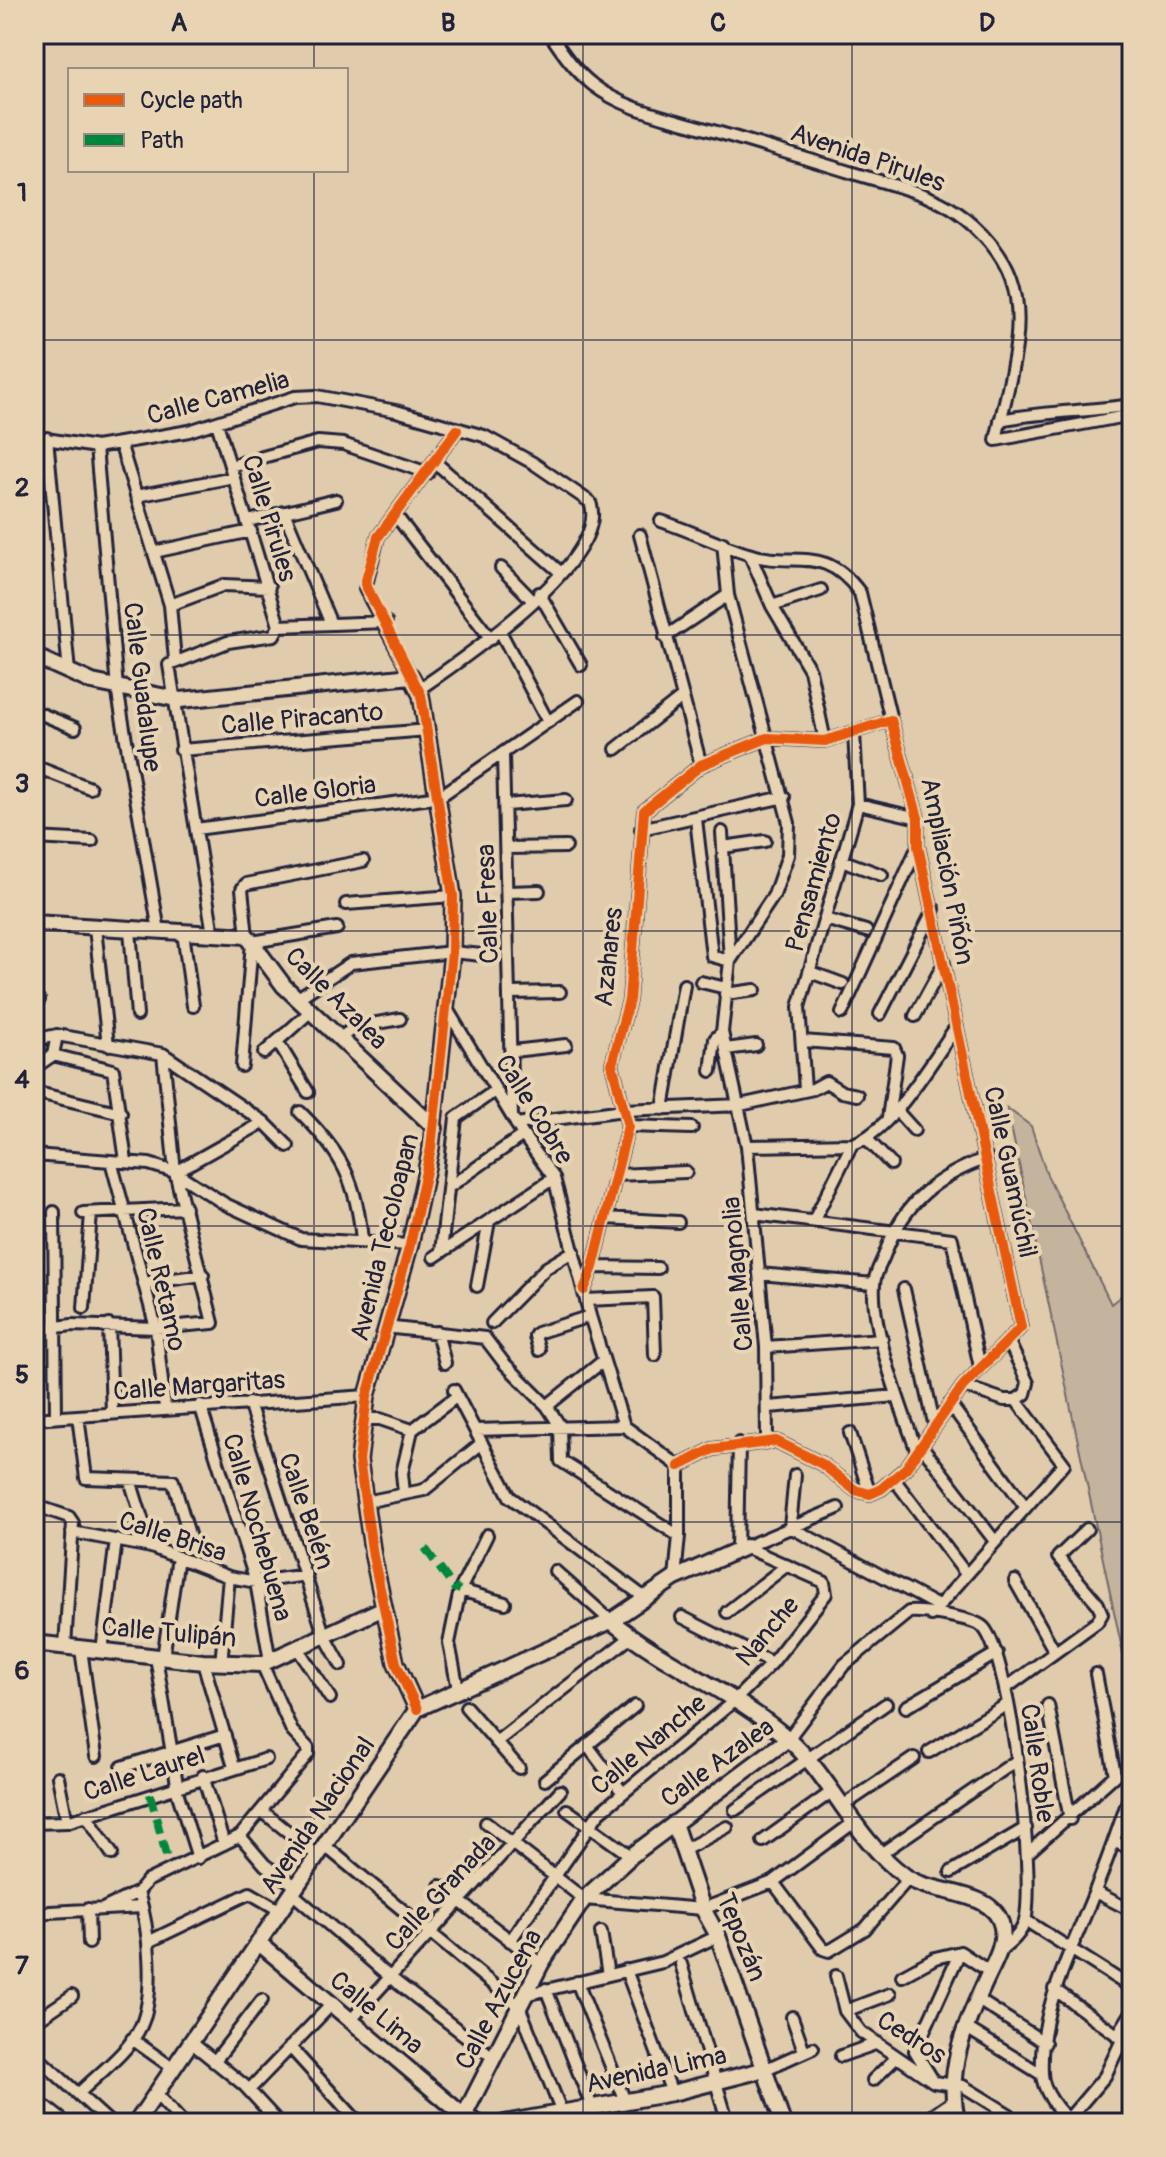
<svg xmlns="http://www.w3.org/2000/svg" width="1166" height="2157" font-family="Pangolin,sans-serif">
<rect width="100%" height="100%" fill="#e0ccad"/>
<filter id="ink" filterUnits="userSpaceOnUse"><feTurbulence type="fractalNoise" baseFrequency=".0125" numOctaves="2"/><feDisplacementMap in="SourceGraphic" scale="16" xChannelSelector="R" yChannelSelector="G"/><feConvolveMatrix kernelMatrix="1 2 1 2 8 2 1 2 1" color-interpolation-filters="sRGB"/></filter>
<g filter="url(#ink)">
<!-- green -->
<path fill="#c4b39d" stroke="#736a6c" stroke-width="2" d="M1007,1108L1031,1126L1047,1175L1111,1304L1132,1287V1696Z"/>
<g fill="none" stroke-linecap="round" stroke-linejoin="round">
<defs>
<path id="street" d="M550,34C562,52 575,71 593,85C624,109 663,116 699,127C752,142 804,158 856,174C889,184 930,193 958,213C980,228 1002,253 1011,278C1029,327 1006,392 996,440L1132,415
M1000,420C1045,411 1086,412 1132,405
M217,423L279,626
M34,437L96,447L120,443L189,431L295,397L317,396L396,411L484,436L533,463L590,502C612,559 460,661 418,690
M47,438L69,672
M120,443L170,605L175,660
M96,447L117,688L159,931
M435,462L560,572
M230,466L318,442L343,444L428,473
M136,496L234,477
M284,512L331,624
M397,517L491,639
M248,521L336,500
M661,521C691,531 719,545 748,554C794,569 823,542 860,593L891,720
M640,535L701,765
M723,543L728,595L789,823L788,855L774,895L730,961L722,1032L747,1146L766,1347L767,1440
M154,552L251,531
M750,555L772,606L810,670L825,741
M501,568L532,600
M539,593L581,665
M170,605L224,585L269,587
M772,606L821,590
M500,631L548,722
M665,637L728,595
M411,676L365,589L378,537L457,430
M34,711L75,728
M616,749L681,698
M181,750L428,730
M503,755L512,1117
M34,766L90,788
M858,804L918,818
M506,805L566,800
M696,819L712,956L730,961L722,832
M196,829L439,797L578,701
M641,829L784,797
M34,838L92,841
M723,847L765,841
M507,848L566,847
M841,860L882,875
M508,892L539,891
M346,904L453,896
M825,919L866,931
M95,928L108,1045
M130,930L137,1015
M183,932L193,1006
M213,934L169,665L228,642L274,635L279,626L386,622
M247,936L242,889L246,884L363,861
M810,972L843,984
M701,982L726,988
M511,993L560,992
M725,994L755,990
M298,998L351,963L452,952L492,956
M34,999L39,1000
M447,1009L523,1135L554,1178L590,1316L624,1426
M842,1013L918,846
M880,1014L934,909
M915,1016L944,963
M340,1038L355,1027L400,1019
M34,1040L57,1035L163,1054L264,1122L288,1146
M277,1041L308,1092
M803,1041L894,1048L897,1055L888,1118
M726,1049L756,1045
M513,1051L566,1045
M264,1053L311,1011
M53,1055L113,1070L126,1161
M242,1066L252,942L337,928
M34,1068L53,1055L57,1035
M711,1071L715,1039L722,1032
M805,1089L799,1007L858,804L854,733
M34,1092L121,1113
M663,1109L684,985
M896,1110L914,1130
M300,1112C342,1153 357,1182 362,1241
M516,1124L624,1110L740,1105L813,1089L826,1082L842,1092L857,1095
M628,1126L692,1128
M866,1138L891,1164
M747,1146L852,1144
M34,1155L149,1164L175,1172L225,1204L301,1239L410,1245
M111,1161L156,1328L165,1408
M175,1172L264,1122
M616,1175L686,1172
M449,1187L523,1135
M54,1212L56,1417
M83,1213L185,1208
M754,1214L952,1239L980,1367
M605,1218L678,1222
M814,1220L852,1144C890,1134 933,1059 956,1027
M441,1252L456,1118L496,1090
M434,1257L554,1178
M593,1267L658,1268
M759,1274L874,1284
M144,1283L203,1275
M477,1286L489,1221
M904,1289L934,1423
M584,1290L593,1267L628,1126L612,1064L629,1000L644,811L701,765L767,738L825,741L891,720L918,818V846L1021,1327L963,1386L906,1468L881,1489L870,1494L855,1490L822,1464L776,1441L713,1449L679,1466
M586,1300L653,1297L655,1355
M84,1308L91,1213
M492,1323L546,1268L574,1251
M109,1325L112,1413
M385,1327L485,1338L504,1363L547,1406L560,1426L561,1461L679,1536
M34,1330L72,1325L156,1328L213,1323L175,1172L163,1054
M437,1332L445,1363
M1008,1340L1028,1383L1025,1394L1016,1400
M766,1347L882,1339
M539,1350L535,1336L537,1333L590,1316
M963,1386L1004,1400H1016
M454,1390L510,1497L645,1598
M249,1403L324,1634L341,1665
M950,1404L1024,1505
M200,1405L256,1582L270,1661
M547,1406L603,1361
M769,1407L897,1396
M78,1416L86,1478L173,1481L191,1541
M34,1419L367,1396
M363,1419H380L412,1430L456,1397
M624,1426L679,1466
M475,1430L624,1426
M850,1433L870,1494
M921,1445L994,1540
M917,1452C902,1410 871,1328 874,1285C874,1275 881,1264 884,1256C903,1203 935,1177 987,1158
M795,1475L790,1527L938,1606
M894,1479L966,1574
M130,1480L151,1547
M404,1493L402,1473L412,1430
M365,1502L424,1490L482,1443
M34,1505L69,1517L73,1523L65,1646
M72,1532L151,1547L229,1577L256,1582L307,1575
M745,1547L838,1508
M737,1551L739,1443
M555,1571L611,1621
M675,1578L679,1536V1466
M1015,1581L1055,1652
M460,1590L505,1603
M727,1612L786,1566
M931,1615L1064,1464L1016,1400
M682,1617L772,1663
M81,1649L96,1756
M298,1649L330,1698
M102,1651L116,1540
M156,1657L177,1784
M163,1658L178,1557
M203,1662L234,1767
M221,1664L229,1577
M1006,1688L1097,1622L1102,1614L1098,1604L1058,1557L1087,1529
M458,1689L449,1643L460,1590L487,1535
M1048,1705L1070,1819
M466,1707L519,1768
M906,1707L997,1653
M788,1739L844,1665L909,1612C923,1611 976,1618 984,1628C1011,1660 1036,1878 1025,1921C1021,1935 1009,1944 998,1953
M496,1742L631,1637
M587,1745L623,1793
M929,1752L1006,1705
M122,1767L225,1735
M203,1776L224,1844
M58,1777L67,1822
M545,1780L635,1706
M175,1785L198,1858
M841,1807L914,1758
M567,1810L631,1856
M735,1810L886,1704
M262,1811L317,1855
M86,1815L112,1854
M34,1823L67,1822L266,1759
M486,1823L584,1899L703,1909L773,1882L853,1823
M240,1836L265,1865L296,1886
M763,1841L830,1793
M1115,1842L1132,1849
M324,1845L519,2006L562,2113
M684,1850L727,1827
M1029,1852L1115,1775L1096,1674
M879,1855L1016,1761
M951,1872L1026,1828
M773,1882L823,1949L829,1951L865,1929L908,1879
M440,1886L541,1964
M1095,1892L1132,1911
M292,1893L391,1978L494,2058
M105,1908L138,1892L147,1881L240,1836L308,1754V1748L292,1731L262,1664
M88,1909L89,1943
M34,1917L50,1912L142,1907
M1025,1920L1132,1988
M601,1932L608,1975
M510,1941L599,1813L734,1701L772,1663L826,1594L824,1582L745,1547
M148,1942L250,1893L281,1911
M960,1952L990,1972
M681,1964L728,2123
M626,1970L672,2093
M836,1976L845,2011L861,2032L934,2082L963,2086L1010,2115
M902,1976L935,1958L960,1952
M577,1982L625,2101
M546,1989L592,2107
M1054,1989L1132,2046
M525,1995L663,1962L718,1936
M977,1999L1045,2043
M845,2011L890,1994
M792,2017L804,2051
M350,2021L560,1791
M34,2022L72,1996
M965,2027L1041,2074
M1117,2036L1132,2012
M132,2039L174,2069
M192,2043L244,2085L279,2123
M290,2047L359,2123
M34,2054L110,2123
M841,2056L878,2043
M214,2062L262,2000
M766,2069L813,2048
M931,2077L915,2051L960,1952
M873,2080L897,2057
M249,2090L331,2005
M78,2094C98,2074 129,2052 141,2026C156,1992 149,1927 138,1892
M156,2094L183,2123
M34,2117L47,2108L66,2123
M695,2123L727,2117
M921,2123L952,2102
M1065,2123L1105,2076L1122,2040
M1074,2123C1059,2114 1042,2090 1042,2073C1039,2016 1065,1964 1086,1913C1102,1875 1116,1836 1129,1797"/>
<path id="secondary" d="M34,656L92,682L181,700L411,676L421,695L453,896L452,952L431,1148L410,1245L367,1396L359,1460L373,1556L396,1663L417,1709
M34,923L247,936L284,986L435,1128
M611,1621C665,1665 734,1692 787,1738C832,1777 854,1839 905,1876C931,1896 995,1888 1002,1927C1005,1945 994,1963 987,1978C965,2026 944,2071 958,2123
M34,1643L203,1662L262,1664L384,1608
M674,1823L703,1909L718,1936L783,2123
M259,1943L464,2116L478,2123
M464,2116L541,1964L584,1899L631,1856L788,1739
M136,2123L417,1709L611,1621L675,1578L745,1547
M504,2123L672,2093L766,2069"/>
</defs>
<!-- street casing -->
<use href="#street" stroke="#22223b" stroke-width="16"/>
<!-- secondary casing -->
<use href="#secondary" stroke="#22223b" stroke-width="20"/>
<!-- street -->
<use href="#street" stroke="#e8d3b2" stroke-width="10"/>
<!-- secondary -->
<use href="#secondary" stroke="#e8d3b2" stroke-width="14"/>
<!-- quiet -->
<path stroke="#00873e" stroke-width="8" stroke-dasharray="16 8" stroke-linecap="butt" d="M425,1548L454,1588L460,1590
M150,1794L167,1859"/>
<defs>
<path id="cycleway" d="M584,1290L593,1267L628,1126L612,1064L629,1000L644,811L701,765L767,738L825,741L891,720L918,818V846L1021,1327L963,1386L906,1468L881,1489L870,1494L855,1490L822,1464L776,1441L713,1449L679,1466
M417,1709L396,1663L373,1556L359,1460L367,1396L410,1245L431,1148L452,952L453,896L421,695L365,584L378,537L457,430"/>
</defs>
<!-- cycleway casing -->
<use href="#cycleway" stroke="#e8d3b2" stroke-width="15"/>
<!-- cycleway -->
<use href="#cycleway" stroke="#e8590c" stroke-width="10"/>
</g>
</g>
<!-- grid -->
<path fill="none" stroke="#22223b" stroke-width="2" stroke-opacity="0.55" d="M314,34V70M583,34V2123M852,34V2123M314,170V2123M34,340H1132M34,635H1132M34,931H1132M34,1226H1132M34,1522H1132M34,1817H1132"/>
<g text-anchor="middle" stroke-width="8" stroke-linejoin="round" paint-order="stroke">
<!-- street labels -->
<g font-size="26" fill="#22223b" stroke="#e8d3b2">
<text transform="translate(868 157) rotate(19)" y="9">Avenida Pirules</text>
<text transform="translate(218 397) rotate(-15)" y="9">Calle Camelia</text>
<text transform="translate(270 518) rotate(73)" y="9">Calle Pirules</text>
<text transform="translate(143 687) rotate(83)" y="9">Calle Guadalupe</text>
<text transform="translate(302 718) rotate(-5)" y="9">Calle Piracanto</text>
<text transform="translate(315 791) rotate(-7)" y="9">Calle Gloria</text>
<text transform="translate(948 871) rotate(79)" y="9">Ampliación Piñón</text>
<text transform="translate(813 882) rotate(-74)" y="9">Pensamiento</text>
<text transform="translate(487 904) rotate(-92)" y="9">Calle Fresa</text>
<text transform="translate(608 957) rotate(-84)" y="9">Azahares</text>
<text transform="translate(337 998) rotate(45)" y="9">Calle Azalea</text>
<text transform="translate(535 1109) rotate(58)" y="9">Calle Cobre</text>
<text transform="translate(1011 1172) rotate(78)" y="9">Calle Guamúchil</text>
<text transform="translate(384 1237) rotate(-76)" y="9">Avenida Tecoloapan</text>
<text transform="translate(737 1274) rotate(-95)" y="9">Calle Magnolia</text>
<text transform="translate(162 1279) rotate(77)" y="9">Calle Retamo</text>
<text transform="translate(199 1385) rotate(-4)" y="9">Calle Margaritas</text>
<text transform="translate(307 1511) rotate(71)" y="9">Calle Belén</text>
<text transform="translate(258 1527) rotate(74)" y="9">Calle Nochebuena</text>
<text transform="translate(173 1536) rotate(18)" y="9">Calle Brisa</text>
<text transform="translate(767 1631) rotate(-50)" y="9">Nanche</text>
<text transform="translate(169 1632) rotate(5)" y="9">Calle Tulipán</text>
<text transform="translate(648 1744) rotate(-40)" y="9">Calle Nanche</text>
<text transform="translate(717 1762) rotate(-36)" y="9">Calle Azalea</text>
<text transform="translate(1038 1763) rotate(82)" y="9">Calle Roble</text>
<text transform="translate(144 1773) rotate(-18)" y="9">Calle Laurel</text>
<text transform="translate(317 1815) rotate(-56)" y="9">Avenida Nacional</text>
<text transform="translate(440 1892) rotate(-47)" y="9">Calle Granada</text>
<text transform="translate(742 1937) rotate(68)" y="9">Tepozán</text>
<text transform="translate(498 1999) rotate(-62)" y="9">Calle Azucena</text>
<text transform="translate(377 2012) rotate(40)" y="9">Calle Lima</text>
<text transform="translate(912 2037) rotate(32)" y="9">Cedros</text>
<text transform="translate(656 2069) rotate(-12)" y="9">Avenida Lima</text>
</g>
</g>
<!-- margin -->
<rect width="1166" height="2157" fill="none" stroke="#e8d3b2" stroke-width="88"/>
<!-- legend -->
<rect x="68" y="68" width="280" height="104" fill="#e8d3b2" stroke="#998c82" stroke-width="2"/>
<rect x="84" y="94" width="40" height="12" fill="#e8590c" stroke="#998c82" stroke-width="2"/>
<text x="140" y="108" font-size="24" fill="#22223b">Cycle path</text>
<rect x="84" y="134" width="40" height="12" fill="#00873e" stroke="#998c82" stroke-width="2"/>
<text x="140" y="148" font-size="24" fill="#22223b">Path</text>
<rect x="44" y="44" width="1078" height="2069" fill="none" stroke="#22223b" stroke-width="3"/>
<g font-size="26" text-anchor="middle" font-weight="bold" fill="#22223b">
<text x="179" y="31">A</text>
<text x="448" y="31">B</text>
<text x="718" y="31">C</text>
<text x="987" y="31">D</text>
<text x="22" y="201">1</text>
<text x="22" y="496">2</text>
<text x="22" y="792">3</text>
<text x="22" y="1088">4</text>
<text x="22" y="1383">5</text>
<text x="22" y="1679">6</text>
<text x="22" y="1974">7</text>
</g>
</svg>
